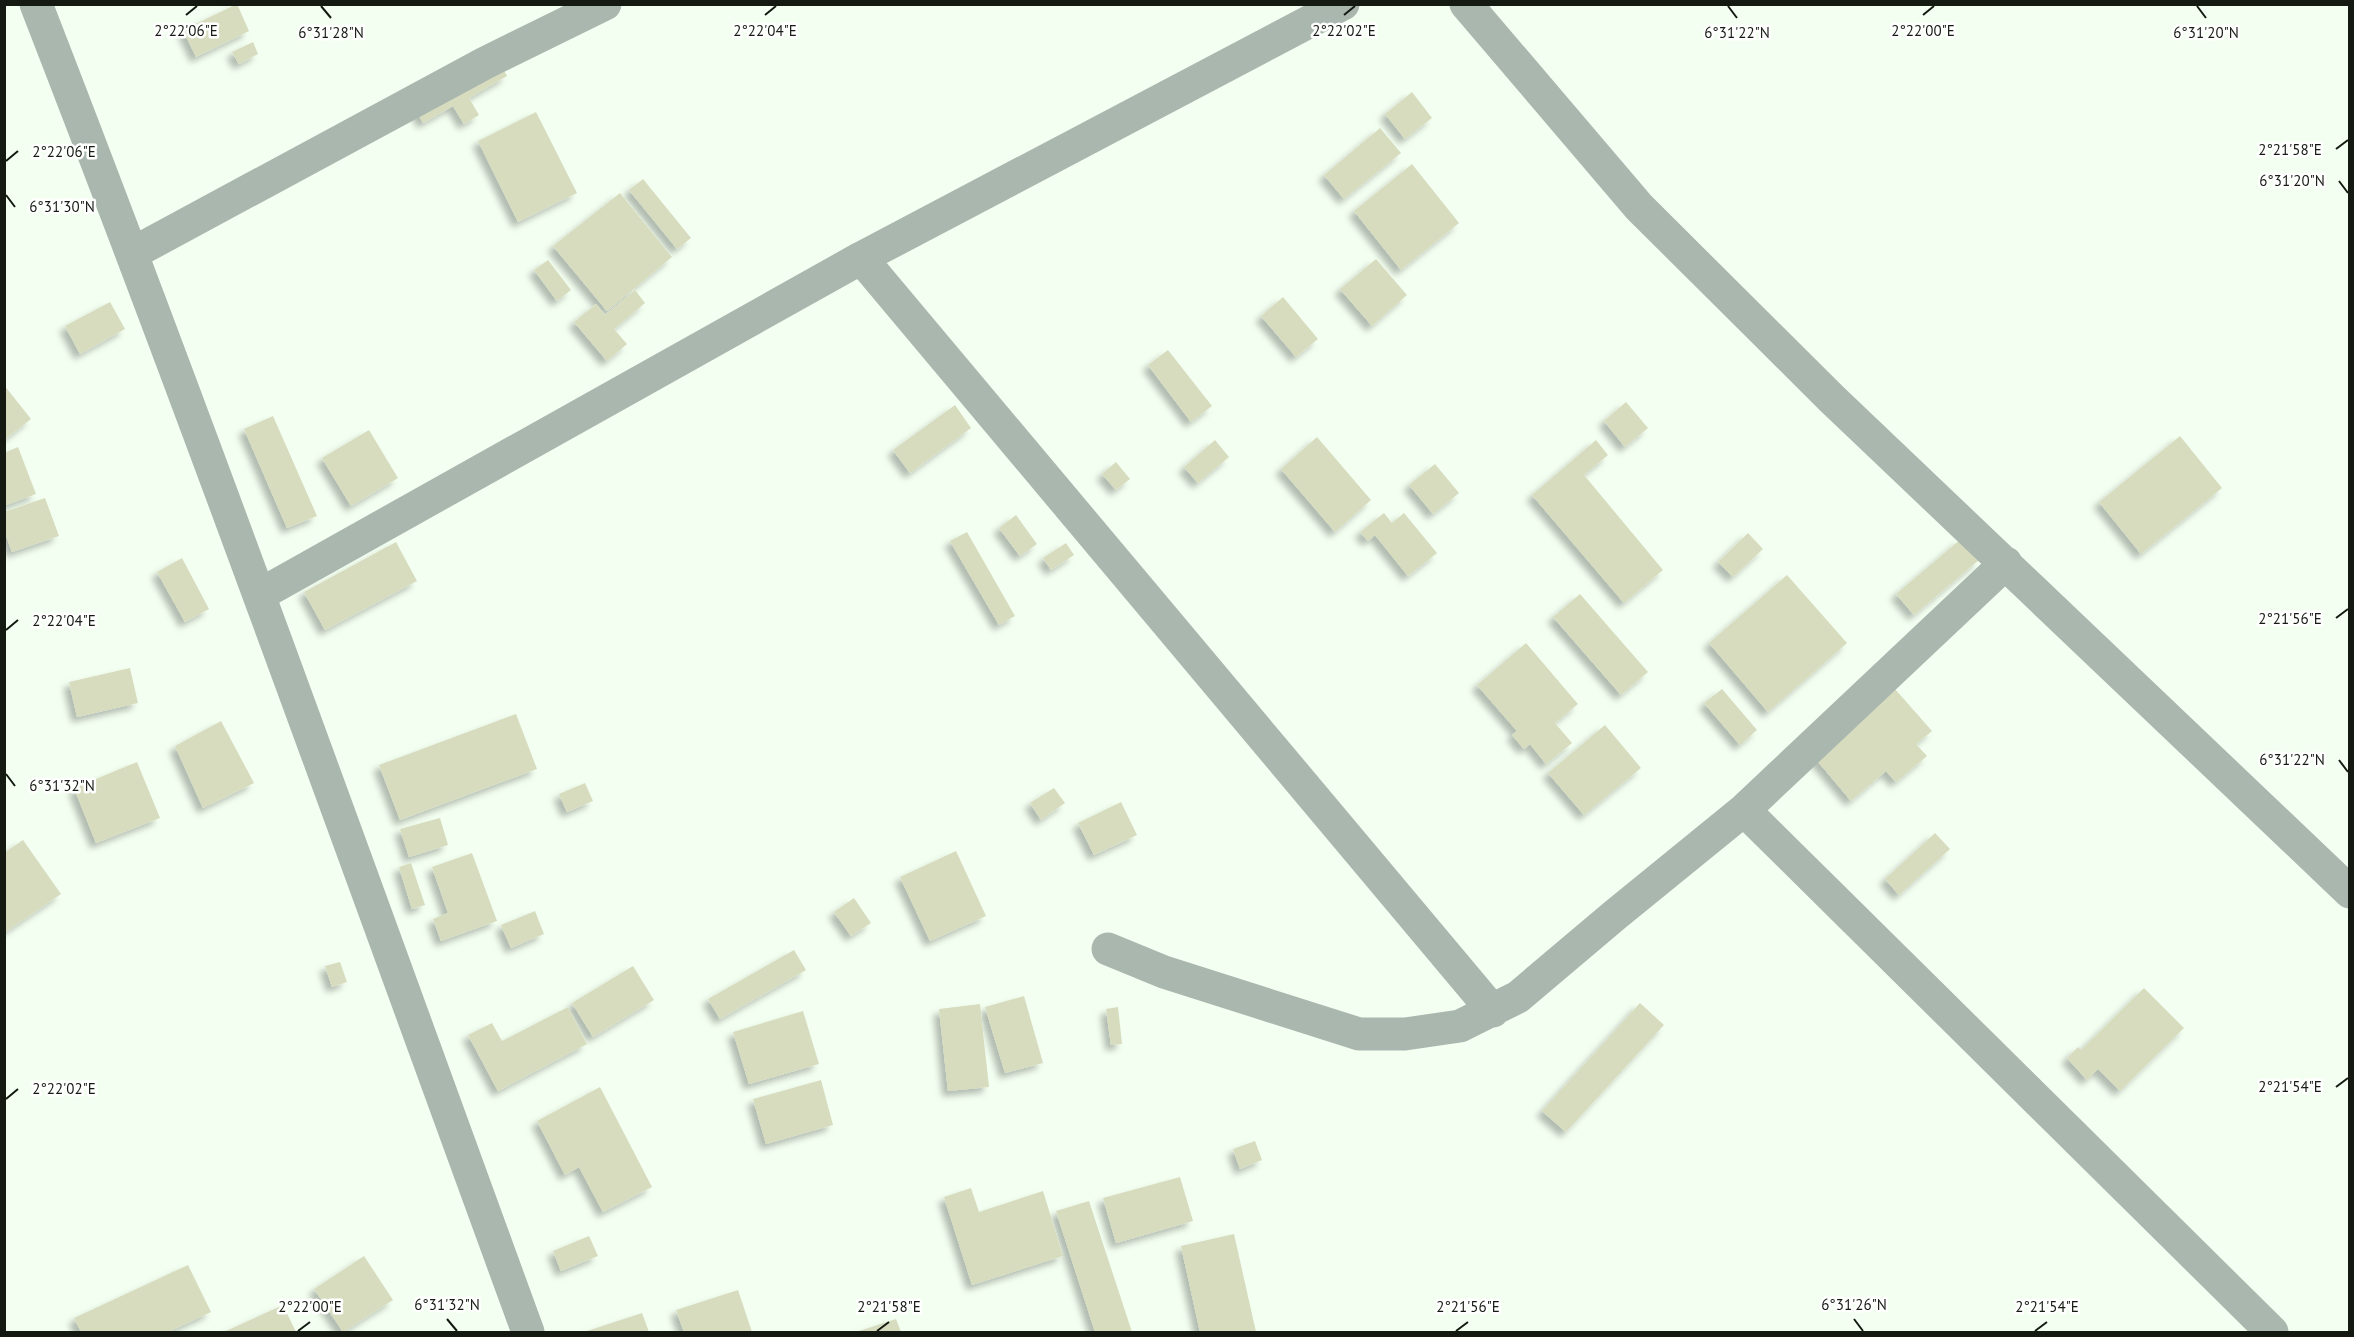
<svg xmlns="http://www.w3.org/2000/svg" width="2354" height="1337" font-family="'PT Sans',sans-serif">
<defs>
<filter id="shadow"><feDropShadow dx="-5.5" dy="5.5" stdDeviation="3" flood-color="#0004"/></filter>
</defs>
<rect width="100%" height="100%" fill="#f3fff0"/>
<!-- building -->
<path fill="#d7dcbf" filter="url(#shadow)" d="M237,4L249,31L196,57L183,30Z
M253,42L258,54L239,64L232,52Z
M492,49L507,76L469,98L479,115L464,124L453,106L423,123L409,97Z
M1412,92L1432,118L1405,139L1385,114Z
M536,112L577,193L518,222L478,141Z
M1380,128L1401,153L1344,199L1324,175Z
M1412,164L1459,223L1401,270L1354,211Z
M643,179L691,238L677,249L629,190Z
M620,193L672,257L607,311L553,246Z
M1376,259L1407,295L1372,326L1340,289Z
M548,260L571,290L557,301L534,270Z
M635,290L645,303L614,329L627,344L607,361L574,322L596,304L605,315Z
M1283,297L1318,339L1296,357L1261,316Z
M110,302L125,329L80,354L65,326Z
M1168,350L1212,406L1191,422L1148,365Z
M4,385L31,419L4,440Z
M1626,402L1648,428L1625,447L1604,421Z
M955,405L971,428L910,473L893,450Z
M273,416L317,516L287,528L244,429Z
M369,430L398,478L351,506L322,458Z
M2180,436L2222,488L2141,554L2099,502Z
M1317,437L1371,500L1335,532L1281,469Z
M1215,440L1229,457L1198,483L1184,467Z
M1596,440L1608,455L1584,475L1663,570L1624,603L1532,495Z
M18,447L36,494L6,505L4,453Z
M1116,462L1130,479L1116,490L1102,474Z
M1435,464L1459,493L1433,514L1409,485Z
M45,498L59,536L12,552L4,530V512Z
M1384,513L1392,523L1404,513L1437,553L1408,576L1375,535L1368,541L1360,532Z
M1016,515L1037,544L1020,556L999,528Z
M967,532L1015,616L999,625L950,541Z
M1748,533L1763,549L1733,577L1718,562Z
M1961,539L1979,560L1914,615L1896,594Z
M396,542L417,581L325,630L304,592Z
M1066,543L1074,555L1051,570L1043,558Z
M182,558L209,609L185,622L157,572Z
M1787,575L1847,643L1768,712L1709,643Z
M1580,594L1648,672L1621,695L1553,617Z
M1526,643L1578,704L1555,723L1572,743L1546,764L1530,744L1524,749L1512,735L1517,731L1477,685Z
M130,668L138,703L77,717L69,682Z
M1722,689L1757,730L1740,745L1704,703Z
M1895,689L1932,731L1916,744L1927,756L1896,782L1886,771L1851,801L1814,757Z
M516,714L537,769L400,820L379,765Z
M221,721L254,783L203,808L175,746Z
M1605,725L1641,768L1584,815L1548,773Z
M137,762L160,818L96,843L74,788Z
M585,783L593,801L567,812L559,794Z
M1054,788L1065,803L1041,820L1030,803Z
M1121,802L1137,835L1094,855L1078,823Z
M440,818L448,845L409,857L400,829Z
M1935,833L1950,849L1899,895L1885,879Z
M23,840L61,894L4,933V853Z
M956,851L986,916L930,941L900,877Z
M472,853L497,921L441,941L433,919L448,913L432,867Z
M411,863L425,905L412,909L399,867Z
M854,898L871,923L851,936L834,912Z
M535,911L544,934L511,948L501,925Z
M794,950L806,970L720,1019L708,999Z
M340,962L347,982L332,987L325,966Z
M633,966L654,1000L593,1037L572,1003Z
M2144,988L2184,1028L2120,1091L2098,1069L2087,1080L2067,1058L2078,1047L2081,1050Z
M1024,996L1043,1063L1005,1073L985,1007Z
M1640,1003L1664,1025L1566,1132L1542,1111Z
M980,1004L989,1087L948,1091L939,1009Z
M568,1007L587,1044L498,1091L468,1035L492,1023L502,1041Z
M1118,1007L1122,1044L1111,1045L1106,1009Z
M803,1011L819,1064L749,1084L733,1032Z
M821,1080L833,1125L766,1144L753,1099Z
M600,1087L652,1187L603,1212L579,1167L565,1175L537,1121Z
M1255,1141L1262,1160L1240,1169L1233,1149Z
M1180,1177L1193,1221L1116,1243L1103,1198Z
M971,1188L979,1212L1043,1191L1063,1256L972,1285L944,1197Z
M1089,1201L1132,1332H1095L1056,1211Z
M1234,1234L1256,1332H1200L1181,1246Z
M589,1236L598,1256L561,1271L553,1251Z
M364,1256L393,1300L343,1332L314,1289Z
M188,1265L211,1312L168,1332H81L74,1318Z
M738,1290L752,1332H684L676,1310Z
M283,1305L296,1332H224Z
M642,1313L649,1332H584Z
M896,1319L901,1332H856Z"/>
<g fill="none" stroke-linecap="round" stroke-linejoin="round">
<!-- minor -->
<path stroke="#aab7af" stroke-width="33" d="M36,4C207,444 366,889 528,1332
M1466,4L1639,207L1832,399L2350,892
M133,253L485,63L605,4
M861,258L1493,1011
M259,595L861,258L1343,4
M1744,810L2272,1332
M1108,949L1164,972L1359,1034H1405L1460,1026L1518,997L1615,915L1744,810L2006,563"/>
</g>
<!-- ticks -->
<path fill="none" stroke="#141a11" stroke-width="2" d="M321,6L331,18M1728,6L1737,18M2197,6L2206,18M186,15L197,6M765,15L776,6M1344,15L1355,6M1923,15L1934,6M2336,149L2348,140M6,161L18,151M2339,181L2348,193M6,195L15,207M2336,618L2348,609M6,630L18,620M2339,760L2348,772M6,774L15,786M2336,1087L2348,1078M6,1099L18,1089M447,1319L457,1331M1854,1319L1863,1331M298,1331L310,1322M877,1331L889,1322M1456,1331L1468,1322M2035,1331L2047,1322"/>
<g font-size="15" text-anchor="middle" fill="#141a11" stroke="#fff" stroke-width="5" stroke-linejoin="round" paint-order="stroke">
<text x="186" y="36">2°22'06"E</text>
<text x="765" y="36">2°22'04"E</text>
<text x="1344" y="36">2°22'02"E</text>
<text x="1923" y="36">2°22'00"E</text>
<text x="2206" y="38">6°31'20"N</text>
<text x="331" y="38">6°31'28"N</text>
<text x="1737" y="38">6°31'22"N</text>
<text x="2290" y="155">2°21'58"E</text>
<text x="64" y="157">2°22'06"E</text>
<text x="2292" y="186">6°31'20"N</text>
<text x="62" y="212">6°31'30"N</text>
<text x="2290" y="624">2°21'56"E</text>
<text x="64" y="626">2°22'04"E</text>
<text x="2292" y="765">6°31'22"N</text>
<text x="62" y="791">6°31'32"N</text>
<text x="2290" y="1092">2°21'54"E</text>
<text x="64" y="1094">2°22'02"E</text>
<text x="447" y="1310">6°31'32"N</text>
<text x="1854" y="1310">6°31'26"N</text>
<text x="310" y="1312">2°22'00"E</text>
<text x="889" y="1312">2°21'58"E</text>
<text x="1468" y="1312">2°21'56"E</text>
<text x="2047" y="1312">2°21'54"E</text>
</g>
<!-- border -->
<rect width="2354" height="1337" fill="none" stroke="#141a11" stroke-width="12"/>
</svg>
